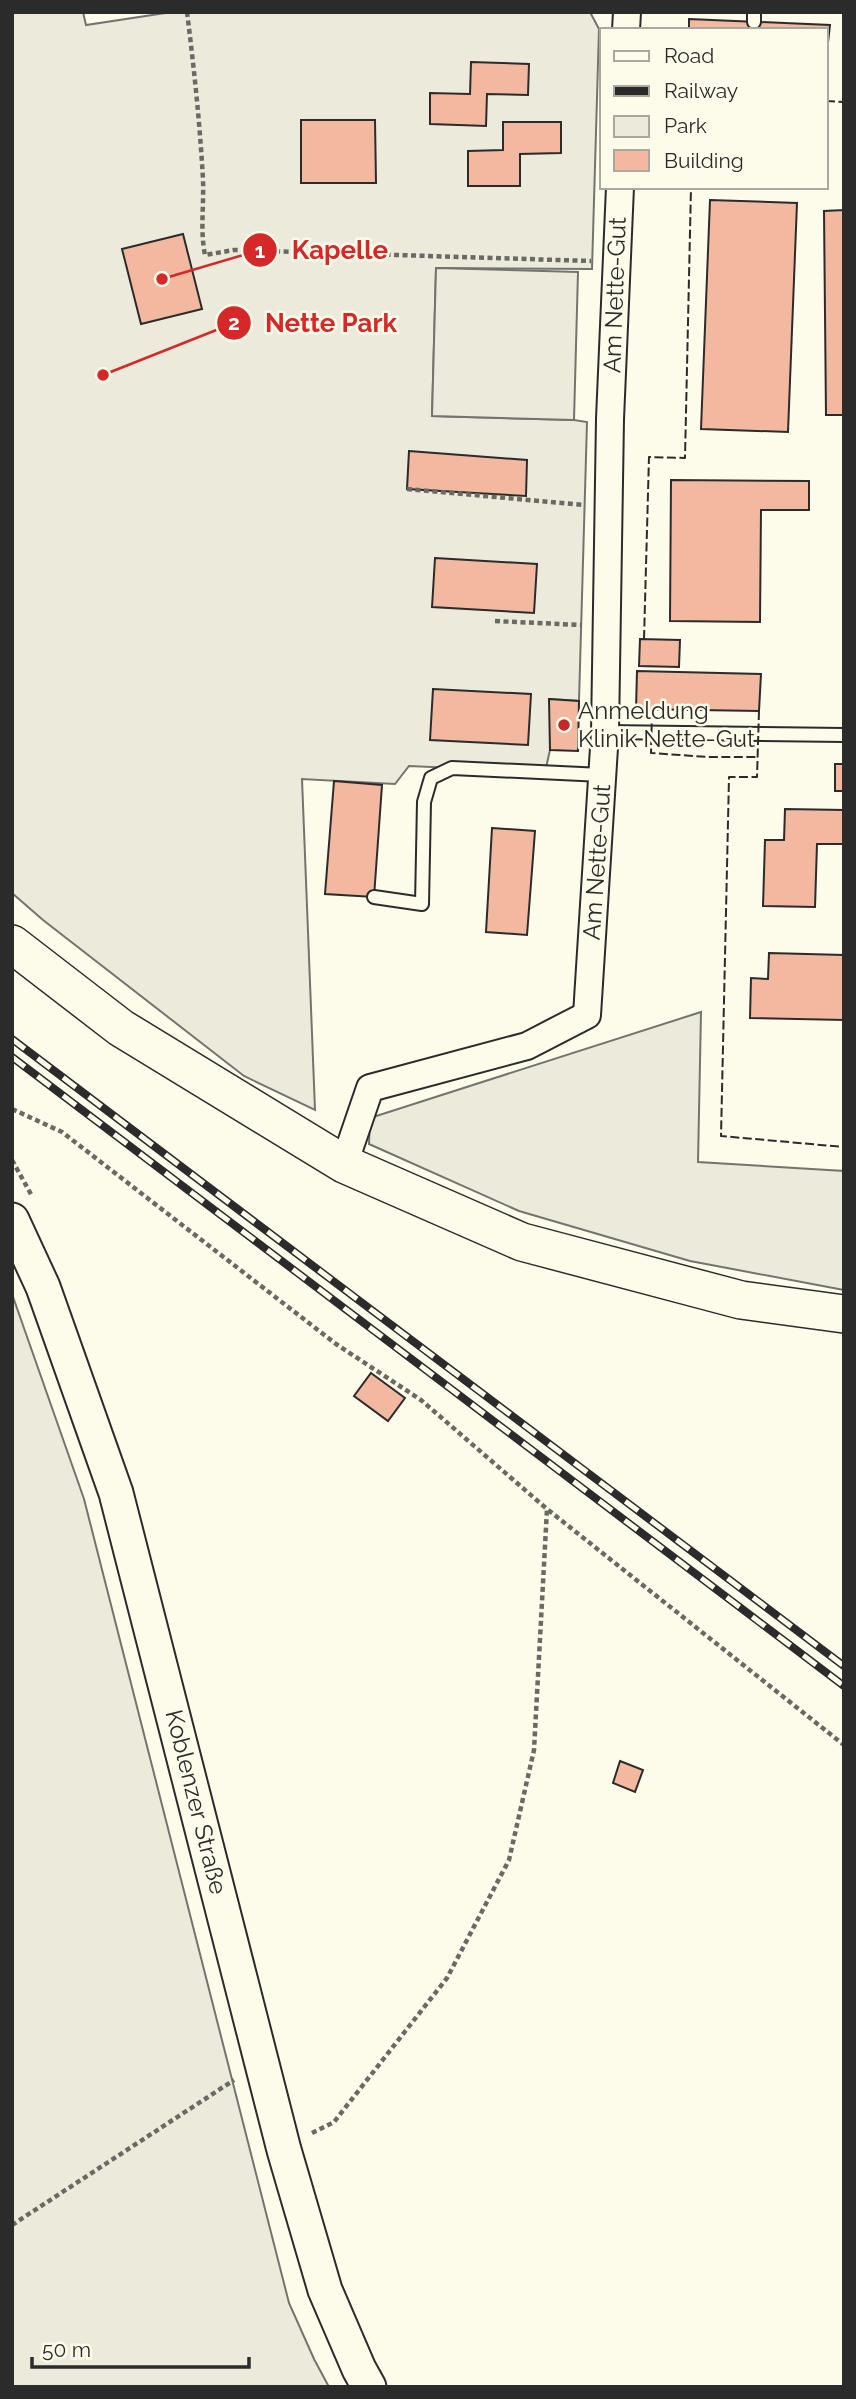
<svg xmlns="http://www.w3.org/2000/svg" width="856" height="2399" font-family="Raleway,sans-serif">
<rect width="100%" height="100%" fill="#fdfbea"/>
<!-- green -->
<path fill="#ecebdb" stroke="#74746e" stroke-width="2" d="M12,12H83L86,25L172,12H590L599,29L592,269L436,268L432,416L574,420L587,422L579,701L550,699V750L545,772L409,766L395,784L302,779L315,1110L244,1076L43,920L12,893Z
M701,1012L698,1162L844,1171V1290L690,1261L519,1211L369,1144L370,1118Z
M12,1294L84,1499L289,2303L314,2359L329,2387H12Z"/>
<!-- parking -->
<path fill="#eceadb" stroke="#74746e" stroke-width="2" d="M436,268L578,272L574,420L432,416Z"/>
<!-- building -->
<path fill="#f2b8a0" stroke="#2b2b2b" stroke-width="2" d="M689,19L830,25L826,60V30H689Z
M471,62L529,64L528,95L487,94L486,126L430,124V93L470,94Z
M301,120H375L376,183H301Z
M503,122H561V153L520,154V186H468V151L503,150Z
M710,200L797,203L788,432L701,429Z
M844,210V415H826L824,211Z
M183,234L202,309L141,324L122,249Z
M409,451L527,460L526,496L407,489Z
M671,480L809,481V510H761L760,622L670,621Z
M435,558L537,564L534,613L432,607Z
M640,639L680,640L679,667L639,666Z
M637,671L761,674L759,711L636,709Z
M433,689L531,694L528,745L430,740Z
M549,699L579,701L578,751L550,750Z
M835,764H844V791H835Z
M334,781L382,785L374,897L325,894Z
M785,809L844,810V844H817L815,907L763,906L765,840H784Z
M492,828L535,831L527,935L486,932Z
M769,953L844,955V1020L750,1018L751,978L768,979Z
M371,1373L405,1398L388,1421L354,1396Z
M620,1761L643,1770L635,1792L613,1783Z"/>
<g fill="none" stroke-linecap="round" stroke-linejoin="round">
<defs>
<path id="service" d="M754,12V22
M605,732L844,735
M374,897L422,904L424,802L431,778L452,768L602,775"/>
<path id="minor" d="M626,30L627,12
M344,1164L370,1088L527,1046L587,1015L605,732L610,419L620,187"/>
<path id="tertiary" d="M12,1220L43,1287L116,1493L284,2150L325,2290L359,2369L369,2387"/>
<path id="secondary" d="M12,944L121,1028L344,1164L522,1242L741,1300L844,1314"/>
</defs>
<!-- service casing -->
<use href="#service" stroke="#2b2b2b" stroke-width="16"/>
<!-- minor casing -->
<use href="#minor" stroke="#2b2b2b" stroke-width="30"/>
<!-- tertiary casing -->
<use href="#tertiary" stroke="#2b2b2b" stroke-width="37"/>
<!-- secondary casing -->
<use href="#secondary" stroke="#2b2b2b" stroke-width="40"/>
<!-- path -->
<path stroke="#6a6964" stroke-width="4.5" stroke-dasharray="5 3.5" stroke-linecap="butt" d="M187,12C194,68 200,124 203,180C204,206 200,230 205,255L234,250L591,261
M407,489L584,505
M495,621L581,625
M12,1109L62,1132L336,1344L421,1400L547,1509L844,1745
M12,1160L32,1196
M312,2133L334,2122L447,1978L509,1860L534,1750L547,1509
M12,2225L234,2080"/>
<!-- service -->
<use href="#service" stroke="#fdfbea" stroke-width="12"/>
<!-- minor -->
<use href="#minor" stroke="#fdfbea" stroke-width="26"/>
<!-- tertiary -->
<use href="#tertiary" stroke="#fdfbea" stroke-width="33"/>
<!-- secondary -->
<use href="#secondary" stroke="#fdfbea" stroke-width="37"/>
<defs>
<path id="rail" d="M12,1039L844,1666
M12,1057L844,1686"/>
</defs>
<!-- rail casing -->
<use href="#rail" stroke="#2b2b2b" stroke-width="8"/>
<!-- rail -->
<use href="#rail" stroke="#fdfbea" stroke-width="5" stroke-dasharray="16" stroke-linecap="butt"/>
<!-- fence -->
<path stroke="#2b2b2b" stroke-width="2" stroke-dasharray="9 3.5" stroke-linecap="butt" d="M826,101L844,102
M644,639L649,457L685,458L691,187
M652,711L651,753L709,757H758
M759,711L757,777H729L721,1136L844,1147"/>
</g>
<!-- markers -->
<circle fill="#c62828" stroke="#fdfbea" stroke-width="2.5" cx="564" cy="725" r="7"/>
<g text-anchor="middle" stroke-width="5" stroke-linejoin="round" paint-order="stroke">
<!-- street labels -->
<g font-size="24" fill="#2b2b2b" stroke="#fdfbea">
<text transform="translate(615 295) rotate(-88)" y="8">Am Nette-Gut</text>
<text transform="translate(597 862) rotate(-86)" y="8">Am Nette-Gut</text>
<text transform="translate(196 1802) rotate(76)" y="8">Koblenzer Straße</text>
</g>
<!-- poi labels -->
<g font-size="24" fill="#2b2b2b" stroke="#fdfbea" text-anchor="start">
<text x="578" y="719">Anmeldung<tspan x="578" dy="28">Klinik Nette-Gut</tspan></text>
</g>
</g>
<!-- callouts -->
<path fill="none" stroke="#d62828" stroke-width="2.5" d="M162 279L260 250M103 375L234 323"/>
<g fill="#d62828" stroke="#fdfbea" stroke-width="2.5">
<circle cx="162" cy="279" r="7"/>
<circle cx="103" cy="375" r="7"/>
<circle cx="260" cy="250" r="18"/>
<circle cx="234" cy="323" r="18"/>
</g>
<g font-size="21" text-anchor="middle" font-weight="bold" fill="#fff">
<text x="260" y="258">1</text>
<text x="234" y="330">2</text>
</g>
<g font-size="26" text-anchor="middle" font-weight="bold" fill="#d62828" stroke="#fdfbea" stroke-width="5" stroke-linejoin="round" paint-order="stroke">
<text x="340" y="259">Kapelle</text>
<text x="331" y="332">Nette Park</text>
</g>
<!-- border -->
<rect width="856" height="2399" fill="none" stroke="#2b2b2b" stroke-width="28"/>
<!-- legend -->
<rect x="600" y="28" width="228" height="161" fill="#fdfbea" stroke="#a9a89e" stroke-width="2"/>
<rect x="614" y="51" width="35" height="10" fill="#fdfbea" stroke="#a9a89e" stroke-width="2"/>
<text x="664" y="63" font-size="21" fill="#2b2b2b">Road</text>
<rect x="614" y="86" width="35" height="10" fill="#2b2b2b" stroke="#a9a89e" stroke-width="2"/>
<text x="664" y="98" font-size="21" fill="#2b2b2b">Railway</text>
<rect x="614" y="116" width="35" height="21" fill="#ecebdb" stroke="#a9a89e" stroke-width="2"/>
<text x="664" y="133" font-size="21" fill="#2b2b2b">Park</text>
<rect x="614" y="150" width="35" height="21" fill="#f2b8a0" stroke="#a9a89e" stroke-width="2"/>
<text x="664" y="168" font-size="21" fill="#2b2b2b">Building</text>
<!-- scale -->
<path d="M32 2357v10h217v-10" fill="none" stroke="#2b2b2b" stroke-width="3.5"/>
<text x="42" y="2357" font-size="21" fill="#2b2b2b" stroke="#fdfbea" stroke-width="5" paint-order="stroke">50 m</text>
</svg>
